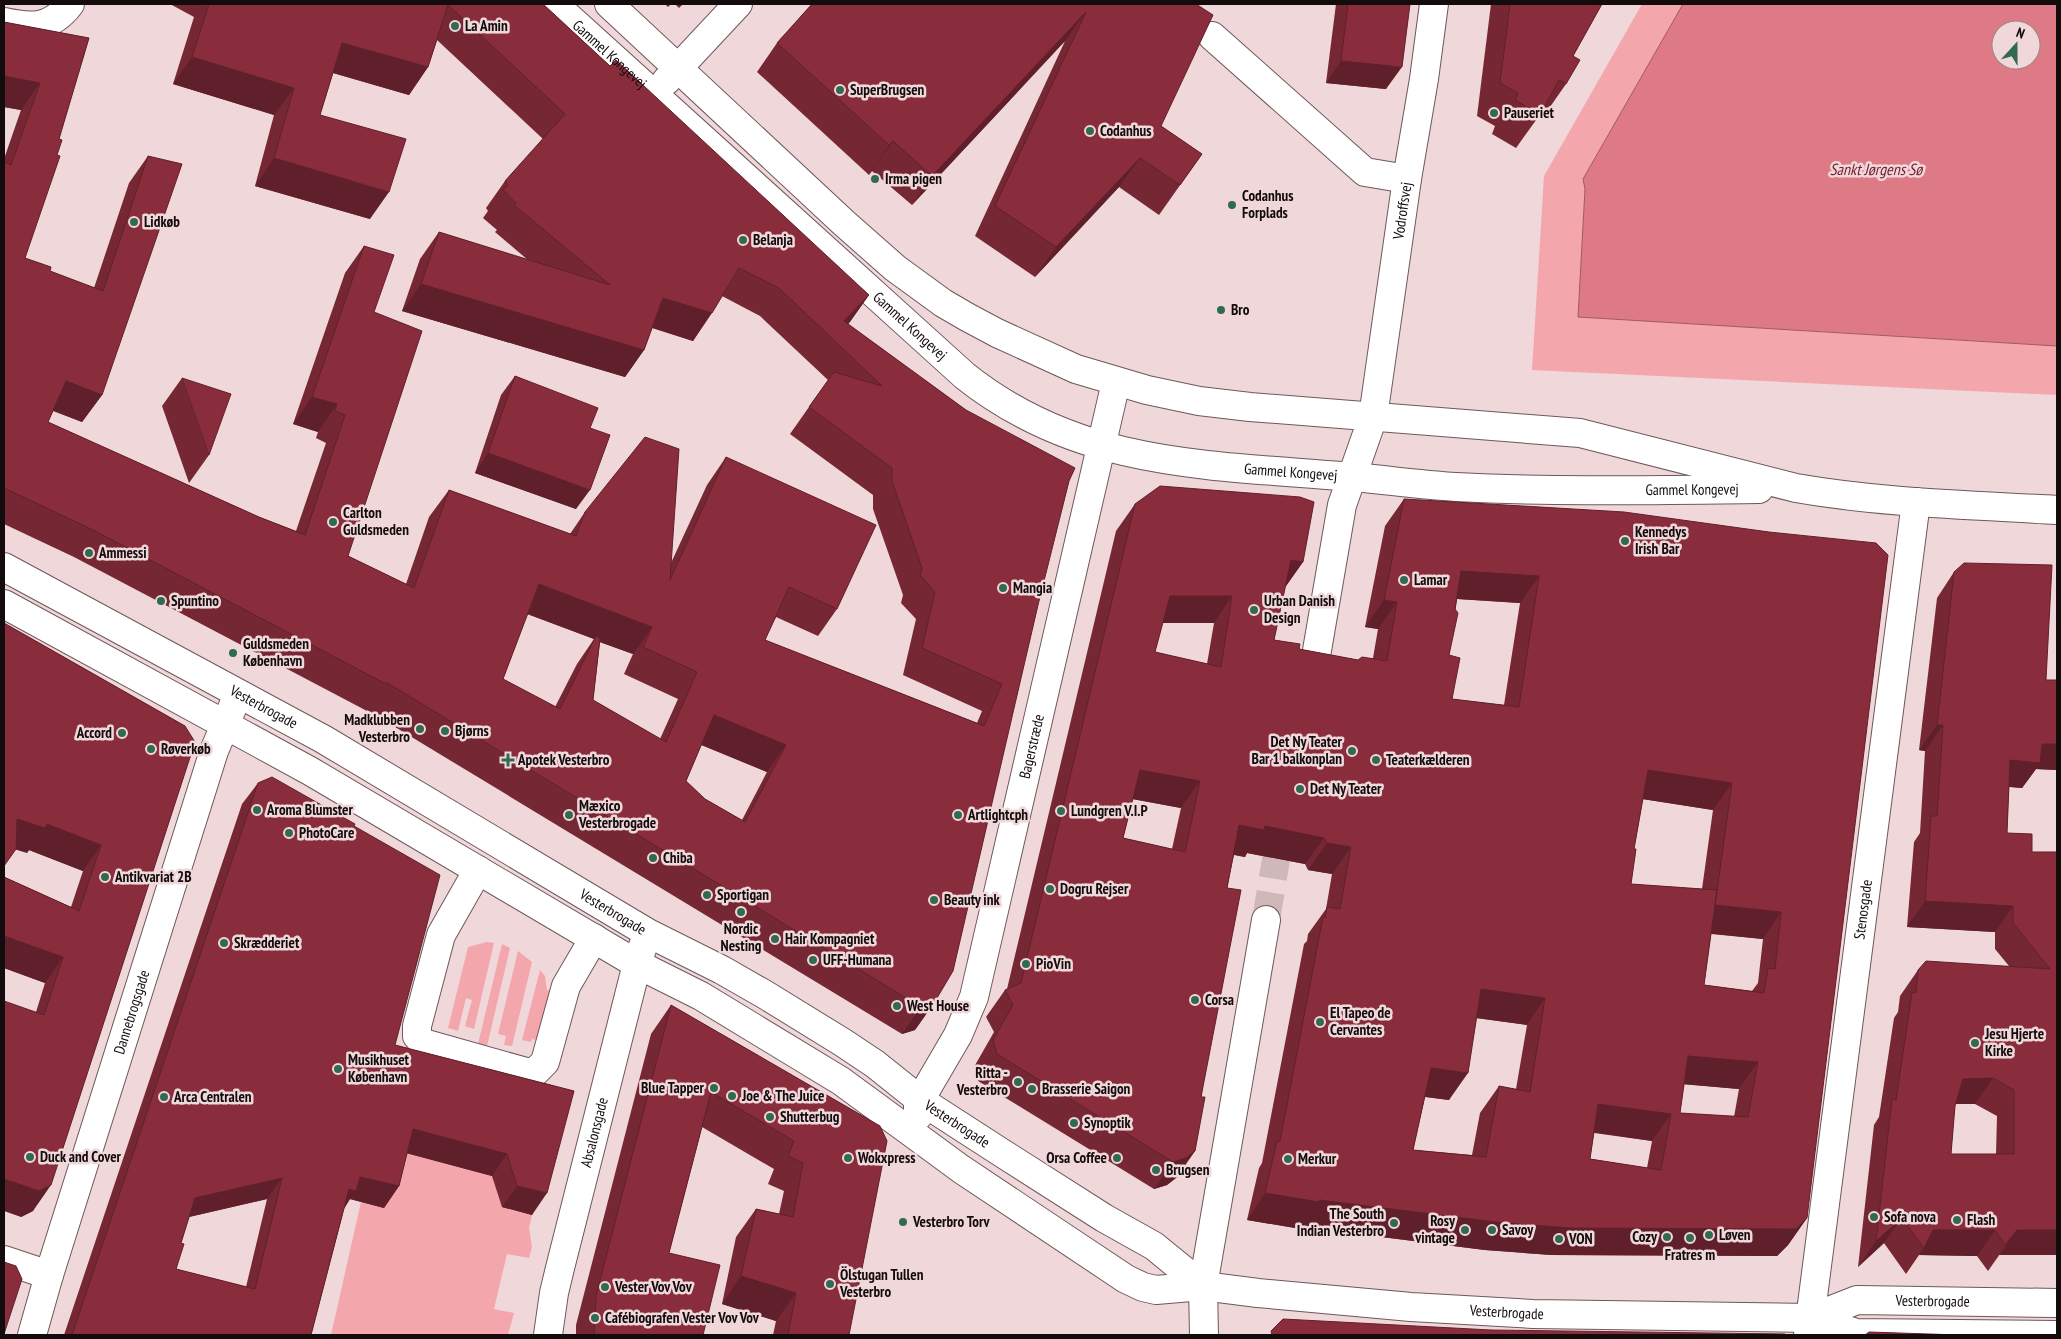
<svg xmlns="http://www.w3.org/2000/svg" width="2061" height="1339" font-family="'PT Sans Narrow',sans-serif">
<rect width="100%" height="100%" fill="#f0d7d9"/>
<!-- green -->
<path fill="#f4a6ad" d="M1642,4H1683L1583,179L1585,189L1578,317L2057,346V395L1532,370L1544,176Z
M487,942L494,943L474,1029L465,1026L472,1000L466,998L458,1031L448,1028L468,947Z
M502,944L510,948L487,1046L478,1044Z
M518,951L532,962L512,1046L504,1045L506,1036L498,1034Z
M540,970L545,976L547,990L553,991L540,1041L532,1039L531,1042L522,1040Z
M336,1127L505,1170V1208L532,1215L529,1228L532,1247L529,1258L507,1254L494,1309L514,1313L508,1335H331L361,1202L384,1207Z"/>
<!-- water -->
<path fill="#de7a85" stroke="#a15961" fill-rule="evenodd" d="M1683,4H2057V346L1578,317L1585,189L1583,179ZM2001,30H2031V60H2001Z"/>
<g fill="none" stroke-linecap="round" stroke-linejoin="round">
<!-- minor-tunnel -->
<path stroke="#cfb8ba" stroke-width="28" stroke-dasharray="28 14" stroke-linecap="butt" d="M1266,920L1282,823"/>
<defs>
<g id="minor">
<path id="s1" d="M554,4L965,376C1078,466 1205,465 1342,476C1380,479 1418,485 1456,487C1557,492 1658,490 1759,489"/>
<path d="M609,4L844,223L895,268L943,303L967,317L997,333L1076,369L1147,390L1199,401L1250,407L1580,433L1796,488C1882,503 1970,505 2057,510"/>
<path d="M4,22C31,28 51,29 70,4"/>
<path d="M1212,36L1365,172L1407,179"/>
<path d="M666,81L738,4"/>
<path id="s2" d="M4,567L323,739L648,933L722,970L764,994L842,1042L875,1064L920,1100L1002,1153L1104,1218L1154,1246L1203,1286"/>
<path id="s3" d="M4,604L310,771L637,964L701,996L841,1081L961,1169L1126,1279L1143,1287L1156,1290L1203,1286L1258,1293L1411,1307L1533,1314L1811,1318L1856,1333L2057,1335"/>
<path id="s4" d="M1315,662L1342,505L1373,417L1407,179L1424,79L1434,4"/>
<path d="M478,870L441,935L417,1026V1036L423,1043L526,1072H535L545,1062L566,986L594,938"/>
<path id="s5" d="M918,1116V1105L920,1100L958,1035L974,997L1116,382"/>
<path d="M4,1260L49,1275"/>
<path id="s6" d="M1811,1318L1857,1300L2057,1303"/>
<path id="s7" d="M32,1335L49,1275L214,751L233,706"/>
<path id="s8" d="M548,1335L554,1293L560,1268L637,964L643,946"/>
<path d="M1204,1335L1203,1286L1266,920"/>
<path id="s9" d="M1808,1335L1916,502"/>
</g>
</defs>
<!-- minor casing -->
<use href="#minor" stroke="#6d5859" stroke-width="30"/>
<!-- minor -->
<use href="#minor" stroke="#fff" stroke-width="28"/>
</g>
<!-- wall -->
<path fill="#762734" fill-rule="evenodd" d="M170,4H543L610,66L869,295L848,324L966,410L1069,481L934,1003L915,1030L902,1034L367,710V711L74,557L4,524V159L21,110L4,107V22L89,38L59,139L57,155L25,258L50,271L94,288L129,183L148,156L102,395L82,422L53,411L48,422L259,517L296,531L326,443L316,438L318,432L293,424L345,273L364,246L374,312L348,556L406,584L429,517L449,490L570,534L585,512L671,563L707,485L726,457L837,609L818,636L776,617L765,640L977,723L982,711L903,675L916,619L901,603L903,595L873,509V495L790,434L828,380L760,316L722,296L693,341L652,328L644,350L625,377L402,311L420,259L439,232L528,260L495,232L497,230L483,218L488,211L486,208L505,181L543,139L437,40L428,67L409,95L333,73L320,115L370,219L255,186L274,115L173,84L194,17ZM527,614L594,639L577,664L555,707L503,679ZM600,642L633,654L624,674L678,699L660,739L593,700ZM701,745L767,772L742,820L705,799L686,781Z
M665,4H671L668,7Z
M675,4H683L679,8Z
M812,4H1196L1161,126L1202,154L1159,215L1119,187L1035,277L975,236L1065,41L912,205L872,171L869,175L757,72L777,43Z
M1336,4H1410L1386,89L1326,83Z
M1491,4H1602L1573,56L1566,84L1543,117L1539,116L1516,148L1492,134L1495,126L1477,116Z
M515,376L590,428L576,509L475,473L501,395Z
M182,378L209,455L189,483L162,406Z
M1404,499L1769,532L1807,1218L1788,1245L1777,1256L1552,1255L1485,1250L1302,1227L1301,1229L1247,1220L1259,1168L1262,1163L1304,944L1307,941L1308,934L1326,909L1332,874L1308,870L1305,864L1247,853L1245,857L1234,855L1227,888L1195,1151L1176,1178L1167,1185L1154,1189L978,1081L974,1067L994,1032L986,1017L1005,990L1007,989L1116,531L1135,504L1303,562L1285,587L1274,640L1299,649L1358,660L1373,658L1378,629L1365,627L1385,526ZM1457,599L1520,603L1504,705L1452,699L1449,655ZM1162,623H1214L1207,664L1155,652ZM1133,799L1181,808L1172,849L1123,838ZM1643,799L1713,810L1702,889L1631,884L1634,849ZM1711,934L1763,939L1758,983L1752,991L1704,985ZM1476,1018L1527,1025L1516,1089L1499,1086L1480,1113L1472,1155L1413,1150L1425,1097L1449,1100ZM1684,1084L1739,1089L1734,1117L1680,1113ZM1594,1133L1652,1141L1647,1168L1590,1159Z
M1954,572L2046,680H2057V770L2036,769L2022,788L2009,787L2007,833L2032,852H2057V1255H1999L1988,1271L1977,1256L1919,1255L1906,1274L1884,1243L1858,1267L1874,1125L1879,1117L1894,1018L1898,1012L1900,996L1918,970L2009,966L1995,949V932L1907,927L1914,842L1920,833L1925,751L1919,750L1937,598ZM1955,1104H1975L1997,1116L1996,1154H1951Z
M4,623L185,726L33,1211L21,1217L36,1012L45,983L4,968V877L71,907L83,871L29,850L27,853Z
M258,783L354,826L395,1045L574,1091L532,1215L502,1207L492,1176L407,1153L399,1186L384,1208L350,1199L344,1209L311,1335H64L242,804ZM267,1199L246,1287L176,1269L181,1243L189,1217Z
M671,1005L880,1126L849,1335H773L776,1321L722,1304L736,1237L756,1209L779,1214L784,1191L768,1184L774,1169L702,1127L669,1253L703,1335H576V1325L651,1034Z"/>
<!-- shaded-wall -->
<path fill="#60202b" d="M1086,12L1065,41L912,205L932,176Z
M342,43L428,67L409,95L323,70Z
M192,57L294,88L274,115L173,84Z
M1341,61L1402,67L1386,89L1326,83Z
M4,76L40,83L21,110L4,107Z
M893,141L872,171L869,175L889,145Z
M274,158L389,192L370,219L255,186Z
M1140,158L1119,187L1035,277L1056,247Z
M421,284L644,350L625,377L402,311Z
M869,295L850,322L833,340L844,321Z
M663,298L712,313L693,341L644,325Z
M66,381L102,395L82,422L47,408Z
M312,397L337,404L318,432L293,424Z
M488,453L590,490L576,509L475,473Z
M1291,560L1303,562L1284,589Z
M1461,571L1539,576L1520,603L1443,598Z
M539,584L652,627L633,654L594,640L596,636L594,639L520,611Z
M1170,596H1232L1214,623H1151Z
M1384,600L1397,602L1378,629L1365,627Z
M714,715L786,745L767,772L695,742Z
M1937,725H1943L1925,751L1919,750Z
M2042,744H2057V770L2036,769L2022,788L1992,785L2010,760Z
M1140,770L1200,781L1181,808L1121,797Z
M1648,770L1732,783L1713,810L1629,797Z
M17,819L47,824L101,845L83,871L29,850L27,853L4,846Z
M1239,825L1265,826L1324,838L1305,864L1247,853L1245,857L1221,852Z
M1327,843L1351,847L1332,874L1308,870Z
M1925,901L2013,906L1995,932L1907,927Z
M1715,905L1781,912L1763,939L1696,932Z
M4,936L63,957L45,983L4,968Z
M1481,989L1545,998L1527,1025L1462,1016Z
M934,1003L915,1030L902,1034L921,1007Z
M1688,1056L1758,1062L1739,1089L1669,1083Z
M1431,1068L1468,1073L1449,1100L1412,1095Z
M1993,1078L1975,1104H1945L1963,1079Z
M1598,1104L1671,1114L1652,1141L1579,1130Z
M413,1129L507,1154L492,1176L398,1151Z
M1195,1151L1176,1178L1167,1185L1154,1189L1173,1162Z
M360,1177L399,1186L384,1208L350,1199L341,1212L349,1189Z
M282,1178L267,1199L180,1219L195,1198Z
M4,1179L51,1185L33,1211L21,1217L4,1211Z
M517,1186L547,1193L532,1215L502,1207Z
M1265,1193L1320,1200L1807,1218L1788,1245L1777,1256L1552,1255L1485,1250L1302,1227L1301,1229L1247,1220Z
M1902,1218L1884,1243L1858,1267L1876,1241Z
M1933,1230H1995L1977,1256L1919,1255L1924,1248Z
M2017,1230H2057V1255H1999L1988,1271Z
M741,1276L796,1293L776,1321L722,1304Z"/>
<!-- building -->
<path fill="#892d3d" stroke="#60202b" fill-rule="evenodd" d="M209,4H543L610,66L616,60L869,295L844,321L966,410L1075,468L1069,481L1038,605L953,971L934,1003L921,1007L386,682V684L93,530L4,488V162L11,165L40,83L4,76V22L89,38L59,139L62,140L57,155L60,156L25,258L51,267L50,271L103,291L148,156L182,164L102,395L66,381L48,422L259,517L305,535L345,415L335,411L337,404L312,397L364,246L394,255L374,312L422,331L348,556L414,588L449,490L576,536L585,512L645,437L679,449L670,580L726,457L876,525L837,609L789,587L765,640L984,726L1002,684L922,648L935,592L920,575L922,568L892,481V468L809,407L834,372L882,386L779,288L739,268L712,313L663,298L644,350L421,284L439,232L610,285L514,205L516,203L503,190L508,185L505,181L565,114L448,5L428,67L342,43L320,115L406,139L389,192L274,158L294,88L192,57ZM539,584L652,627L643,647L697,672L666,742L593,700L600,638L596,636L560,709L503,679ZM714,715L786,745L745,822L705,799L686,781Z
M812,4H1196L1213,15L1161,126L1202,154L1180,185L1140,158L1056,247L995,206L1086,12L932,176L893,141L889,145L777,43Z
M1348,4H1410L1402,67L1341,61Z
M1510,4H1602L1573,56L1580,60L1566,84L1559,80L1540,115L1515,100L1518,93L1500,83Z
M515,376L598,408L590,428L610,435L590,490L488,453Z
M182,378L231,394L209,455Z
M1160,486L1300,497L1314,502L1303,562L1291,560L1274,640L1300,644L1299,649L1358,660L1362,657L1387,661L1397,602L1384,600L1404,499L1624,512L1769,532L1876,543L1888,555L1807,1218L1796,1229L1571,1228L1504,1223L1320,1200L1319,1202L1265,1193L1277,1141H1280L1323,917L1325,918L1327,907L1340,909L1351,847L1327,843L1324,838L1265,826L1264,830L1239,825L1227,888L1241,890L1201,1097H1205L1195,1151L1186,1158L1173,1162L997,1054L993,1040L1013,1005L1005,990L1021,983L1135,504ZM1461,571L1539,576L1519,707L1452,699L1460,658L1449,655L1458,613L1455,609ZM1170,596H1232L1221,667L1155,652ZM1140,770L1200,781L1185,852L1123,838ZM1648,770L1732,783L1715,905L1781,912L1775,969L1768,968L1764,993L1704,985L1717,890L1631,884L1636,849H1634ZM1481,989L1545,998L1530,1092L1499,1086L1486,1157L1413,1150L1431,1068L1468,1073ZM1688,1056L1758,1062L1748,1117L1680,1113ZM1598,1104L1671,1114L1661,1170L1590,1159Z
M1964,563L2052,565L2046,680H2057V744H2042L2040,763L2010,760L2007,833L2032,834V852H2057V1230H2017L2005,1245L1995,1230H1933L1924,1248L1902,1218L1876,1241L1892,1099L1896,1100L1912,992L1916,993L1918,970L1926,961L2050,969L2013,923V906L1925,901L1931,816H1937L1943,725H1937L1954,572ZM1993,1078L2014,1090V1154H1951L1955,1106L1963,1079Z
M4,623L185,726L195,742L51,1185L39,1191L4,1179V1001L44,1015L63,957L4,936V877L79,911L101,845L47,824L45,828L17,819L16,849L4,866Z
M272,777L355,824L354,826L440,875L395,1045L574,1091L547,1193L517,1186L507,1154L413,1129L399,1186L360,1177L356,1191L349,1189L311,1335H72L258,783ZM282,1178L255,1289L176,1269L184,1244L181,1243L195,1198Z
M671,1005L880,1126L887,1141L849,1335H788L796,1293L741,1276L756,1209L793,1217L803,1163L788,1156L794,1141L711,1092L669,1253L720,1265L703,1335H594L596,1296Z
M4,1262L16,1266L22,1279L4,1334Z
M1283,1319L1491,1330L1785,1334V1335H1272L1271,1331Z
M1869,1332L1959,1335H1865Z"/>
<!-- markers -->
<g fill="#316951" stroke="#f0d7d9" stroke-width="2">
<circle cx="455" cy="26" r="5"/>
<circle cx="840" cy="90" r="5"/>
<circle cx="1494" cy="113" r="5"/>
<circle cx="1090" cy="131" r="5"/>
<circle cx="875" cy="179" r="5"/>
<circle cx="1232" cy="205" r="5"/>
<circle cx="134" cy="222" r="5"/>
<circle cx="743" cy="240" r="5"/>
<circle cx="1221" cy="310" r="5"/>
<circle cx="333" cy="522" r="5"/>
<circle cx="1625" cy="541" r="5"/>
<circle cx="89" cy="553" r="5"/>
<circle cx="1404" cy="580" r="5"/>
<circle cx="1003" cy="588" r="5"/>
<circle cx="161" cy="601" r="5"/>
<circle cx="1254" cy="610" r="5"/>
<circle cx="233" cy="653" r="5"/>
<circle cx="420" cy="729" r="5"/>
<circle cx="445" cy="731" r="5"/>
<circle cx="122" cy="733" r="5"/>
<circle cx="151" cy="749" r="5"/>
<circle cx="1352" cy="751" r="5"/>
<path d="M505.5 752.5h5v5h5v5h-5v5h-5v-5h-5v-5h5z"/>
<circle cx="1376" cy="760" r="5"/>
<circle cx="1300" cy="789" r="5"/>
<circle cx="257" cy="810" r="5"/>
<circle cx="1061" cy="811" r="5"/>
<circle cx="569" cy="815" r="5"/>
<circle cx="958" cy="815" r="5"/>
<circle cx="289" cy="833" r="5"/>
<circle cx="653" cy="858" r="5"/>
<circle cx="105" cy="877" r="5"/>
<circle cx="1050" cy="889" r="5"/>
<circle cx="707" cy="895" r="5"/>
<circle cx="934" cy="900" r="5"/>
<circle cx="741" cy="912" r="5"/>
<circle cx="775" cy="939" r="5"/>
<circle cx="224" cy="943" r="5"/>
<circle cx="813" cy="960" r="5"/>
<circle cx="1026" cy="964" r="5"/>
<circle cx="1195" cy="1000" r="5"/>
<circle cx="897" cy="1006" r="5"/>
<circle cx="1320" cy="1022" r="5"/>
<circle cx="1975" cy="1043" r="5"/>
<circle cx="338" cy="1069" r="5"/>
<circle cx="1018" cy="1082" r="5"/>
<circle cx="714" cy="1088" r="5"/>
<circle cx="1032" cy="1089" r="5"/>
<circle cx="732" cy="1096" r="5"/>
<circle cx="164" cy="1097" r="5"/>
<circle cx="770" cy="1117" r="5"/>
<circle cx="1074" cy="1123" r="5"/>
<circle cx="30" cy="1157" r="5"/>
<circle cx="848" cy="1158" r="5"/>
<circle cx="1117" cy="1158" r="5"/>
<circle cx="1288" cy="1159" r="5"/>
<circle cx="1156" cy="1170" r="5"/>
<circle cx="1874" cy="1217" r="5"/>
<circle cx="1957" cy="1220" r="5"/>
<circle cx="903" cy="1222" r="5"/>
<circle cx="1394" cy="1223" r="5"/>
<circle cx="1465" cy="1230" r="5"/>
<circle cx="1492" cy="1230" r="5"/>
<circle cx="1709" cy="1235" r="5"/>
<circle cx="1667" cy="1237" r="5"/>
<circle cx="1690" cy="1238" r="5"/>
<circle cx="1559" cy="1239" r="5"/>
<circle cx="830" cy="1284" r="5"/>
<circle cx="605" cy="1287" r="5"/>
<circle cx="595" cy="1318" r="5"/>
</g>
<g text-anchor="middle" stroke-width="5" stroke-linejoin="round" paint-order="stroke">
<!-- poi labels -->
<g font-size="15" font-weight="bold" fill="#130b0c" stroke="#f0d7d9" text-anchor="start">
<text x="465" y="31">La Amin</text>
<text x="850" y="95">SuperBrugsen</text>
<text x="1504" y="118">Pauseriet</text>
<text x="1100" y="136">Codanhus</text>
<text x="885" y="184">Irma pigen</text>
<text x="1242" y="201">Codanhus<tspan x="1242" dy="17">Forplads</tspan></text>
<text x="144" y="227">Lidkøb</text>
<text x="753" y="245">Belanja</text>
<text x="1231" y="315">Bro</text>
<text x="343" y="518">Carlton<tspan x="343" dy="17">Guldsmeden</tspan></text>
<text x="1635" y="537">Kennedys<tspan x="1635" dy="17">Irish Bar</tspan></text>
<text x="99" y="558">Ammessi</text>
<text x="1414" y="585">Lamar</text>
<text x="1013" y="593">Mangia</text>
<text x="171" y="606">Spuntino</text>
<text x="1264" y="606">Urban Danish<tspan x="1264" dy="17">Design</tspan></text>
<text x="243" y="649">Guldsmeden<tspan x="243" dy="17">København</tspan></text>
<text x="410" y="725" text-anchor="end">Madklubben<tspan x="410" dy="17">Vesterbro</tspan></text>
<text x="455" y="736">Bjørns</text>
<text x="112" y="738" text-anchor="end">Accord</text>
<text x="1342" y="747" text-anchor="end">Det Ny Teater<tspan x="1342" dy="17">Bar 1 balkonplan</tspan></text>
<text x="161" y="754">Røverkøb</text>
<text x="518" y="765">Apotek Vesterbro</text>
<text x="1386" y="765">Teaterkælderen</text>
<text x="1310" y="794">Det Ny Teater</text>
<text x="579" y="811">Mæxico<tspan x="579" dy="17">Vesterbrogade</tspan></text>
<text x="267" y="815">Aroma Blumster</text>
<text x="1071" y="816">Lundgren V.I.P</text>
<text x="968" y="820">Artlightcph</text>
<text x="299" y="838">PhotoCare</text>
<text x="663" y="863">Chiba</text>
<text x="115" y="882">Antikvariat 2B</text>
<text x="1060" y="894">Dogru Rejser</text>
<text x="717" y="900">Sportigan</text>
<text x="944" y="905">Beauty ink</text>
<text x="741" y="934" text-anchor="middle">Nordic<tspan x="741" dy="17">Nesting</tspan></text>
<text x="785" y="944">Hair Kompagniet</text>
<text x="234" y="948">Skrædderiet</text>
<text x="823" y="965">UFF-Humana</text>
<text x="1036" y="969">PioVin</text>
<text x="1205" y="1005">Corsa</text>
<text x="907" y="1011">West House</text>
<text x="1330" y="1018">El Tapeo de<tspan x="1330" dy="17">Cervantes</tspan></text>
<text x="1985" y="1039">Jesu Hjerte<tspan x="1985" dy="17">Kirke</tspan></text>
<text x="348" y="1065">Musikhuset<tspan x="348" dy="17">København</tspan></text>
<text x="1008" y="1078" text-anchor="end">Ritta -<tspan x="1008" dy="17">Vesterbro</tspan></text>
<text x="704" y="1093" text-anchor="end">Blue Tapper</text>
<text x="1042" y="1094">Brasserie Saigon</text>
<text x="742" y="1101">Joe &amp; The Juice</text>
<text x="174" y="1102">Arca Centralen</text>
<text x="780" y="1122">Shutterbug</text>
<text x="1084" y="1128">Synoptik</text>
<text x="40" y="1162">Duck and Cover</text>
<text x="858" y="1163">Wokxpress</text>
<text x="1107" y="1163" text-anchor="end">Orsa Coffee</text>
<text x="1298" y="1164">Merkur</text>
<text x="1166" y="1175">Brugsen</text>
<text x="1384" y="1219" text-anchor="end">The South<tspan x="1384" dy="17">Indian Vesterbro</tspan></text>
<text x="1884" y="1222">Sofa nova</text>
<text x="1967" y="1225">Flash</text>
<text x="1455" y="1226" text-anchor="end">Rosy<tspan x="1455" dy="17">vintage</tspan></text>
<text x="913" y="1227">Vesterbro Torv</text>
<text x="1502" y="1235">Savoy</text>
<text x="1719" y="1240">Løven</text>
<text x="1657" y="1242" text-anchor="end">Cozy</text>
<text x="1569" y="1244">VON</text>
<text x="1690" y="1260" text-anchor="middle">Fratres m</text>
<text x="840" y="1280">Ölstugan Tullen<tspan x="840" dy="17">Vesterbro</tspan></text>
<text x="615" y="1292">Vester Vov Vov</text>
<text x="605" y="1323">Cafébiografen Vester Vov Vov</text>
</g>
<!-- street labels -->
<g font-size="15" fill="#130b0c" stroke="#f0d7d9">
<text dy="5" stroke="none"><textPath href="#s1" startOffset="75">Gammel Kongevej</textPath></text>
<text dy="5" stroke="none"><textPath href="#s4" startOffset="461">Vodroffsvej</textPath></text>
<text dy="5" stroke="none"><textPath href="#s1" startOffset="480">Gammel Kongevej</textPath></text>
<text dy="5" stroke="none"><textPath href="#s1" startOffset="900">Gammel Kongevej</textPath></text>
<text dy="5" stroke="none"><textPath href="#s1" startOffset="1302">Gammel Kongevej</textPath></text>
<text dy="5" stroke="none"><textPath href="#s2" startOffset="295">Vesterbrogade</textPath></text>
<text dy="5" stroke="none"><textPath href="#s5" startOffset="390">Bagerstræde</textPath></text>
<text dy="5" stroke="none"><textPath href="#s9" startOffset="429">Stenosgade</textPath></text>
<text dy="5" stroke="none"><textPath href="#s2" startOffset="700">Vesterbrogade</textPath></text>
<text dy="5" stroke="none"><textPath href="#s7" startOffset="338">Dannebrogsgade</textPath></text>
<text dy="5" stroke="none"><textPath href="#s2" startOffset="1105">Vesterbrogade</textPath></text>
<text dy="5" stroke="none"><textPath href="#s8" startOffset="208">Absalonsgade</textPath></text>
<text dy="5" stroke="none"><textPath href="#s6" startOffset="125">Vesterbrogade</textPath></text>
<text dy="5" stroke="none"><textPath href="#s3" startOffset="1695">Vesterbrogade</textPath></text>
</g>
<!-- water labels -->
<g font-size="16" font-style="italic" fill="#761b2e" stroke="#f0d7d9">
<text x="1876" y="175">Sankt Jørgens Sø</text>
</g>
</g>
<!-- border -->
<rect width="2061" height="1339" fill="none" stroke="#130b0c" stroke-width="10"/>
<!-- north arrow -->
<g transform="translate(2016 45) rotate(21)"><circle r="24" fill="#f0d7d9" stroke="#988587"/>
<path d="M0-4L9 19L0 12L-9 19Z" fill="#316951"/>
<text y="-8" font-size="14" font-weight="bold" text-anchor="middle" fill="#130b0c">N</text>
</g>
</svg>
